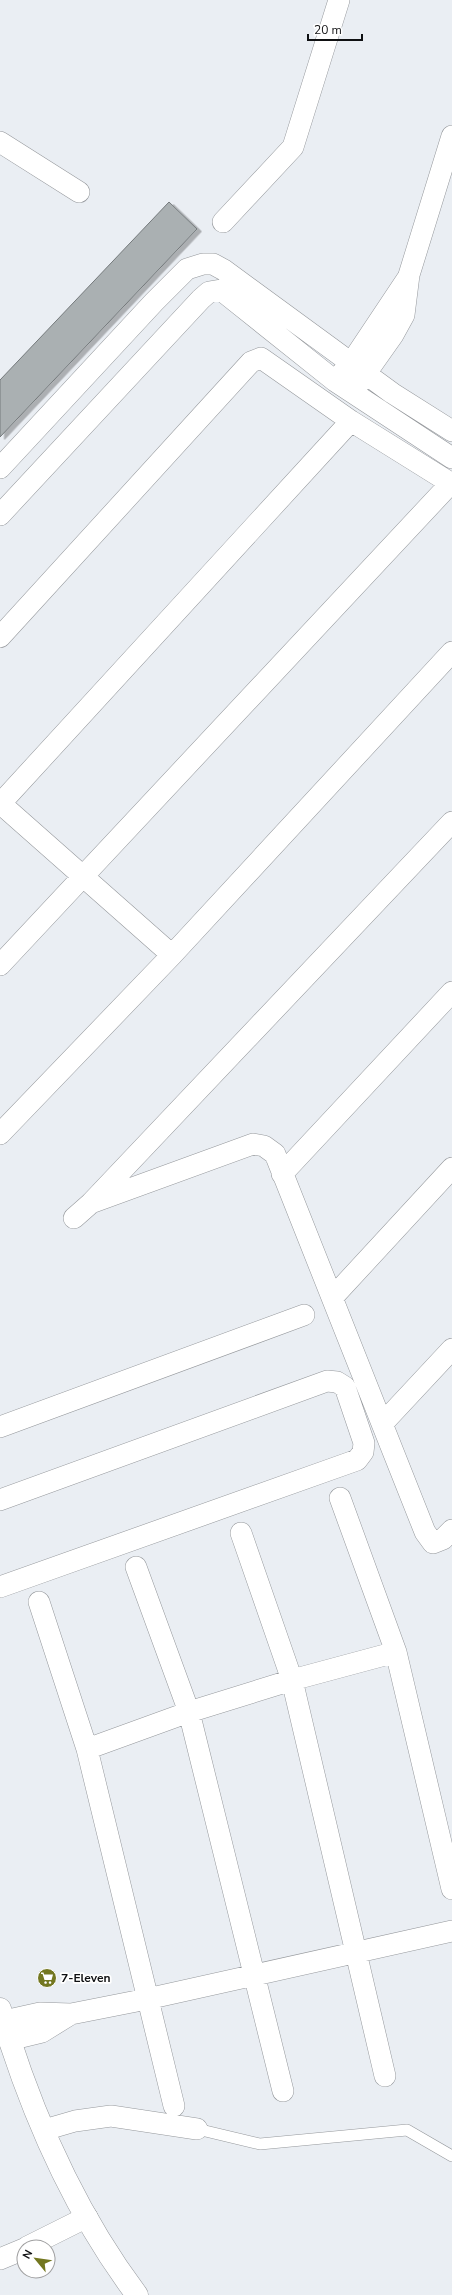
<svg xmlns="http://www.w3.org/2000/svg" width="452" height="2295" font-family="'Nunito Sans',sans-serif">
<defs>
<filter id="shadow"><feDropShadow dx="4.5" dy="2.5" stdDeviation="0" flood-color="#0004"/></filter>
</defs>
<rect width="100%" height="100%" fill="#eaeef3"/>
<!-- building -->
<path fill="#aab0b2" stroke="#757a7c" filter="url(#shadow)" d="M169,202L197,229L0,437V380Z"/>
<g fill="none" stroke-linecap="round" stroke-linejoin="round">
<defs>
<path id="lane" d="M197,2129L260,2144L407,2130L452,2156"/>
<path id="street" d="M0,142L79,192
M223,222L293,147L339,0
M341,374L351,363L407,279
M357,386L393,335L404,315L409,275L452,136
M0,468L154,302L187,269L203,264H213L224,270L392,393L452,431
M0,515L201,299L209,292L221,290L335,381L452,458
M0,637L251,362L261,358L351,421L452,484
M0,803L172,955
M0,804L351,421
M0,965L451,483
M0,1134L172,955L452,652
M282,1174L452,992
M91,1203L253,1144L264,1146L275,1154L425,1532L433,1543L443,1539L452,1530
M74,1218L91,1203L452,822
M333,1297L452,1168
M383,1423L452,1349
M0,1427L304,1315
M340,1498L396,1652L452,1889
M0,1500L327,1381L337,1382L345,1387L364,1443L363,1452L357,1460L0,1587
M241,1533L292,1680L385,2076
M136,1567L189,1712L283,2091
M39,1602L87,1749L174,2106
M87,1749L189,1712L292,1680L396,1652
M4,2021L40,2013L71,2014L147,1999L452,1931
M9,2040L42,2032L71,2014
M44,2130L75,2121L111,2116L197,2129
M27,2247L87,2217
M0,2259L24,2249"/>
<path id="secondary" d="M0,2009C30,2110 73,2210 137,2295"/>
</defs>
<!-- lane casing -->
<use href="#lane" stroke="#95989c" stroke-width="12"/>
<!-- street casing -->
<use href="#street" stroke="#95989c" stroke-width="22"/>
<!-- secondary casing -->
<use href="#secondary" stroke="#95989c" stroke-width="23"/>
<!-- lane -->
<use href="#lane" stroke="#fff" stroke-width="11"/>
<!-- street -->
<use href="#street" stroke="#fff" stroke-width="21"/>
<!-- secondary -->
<use href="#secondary" stroke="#fff" stroke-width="22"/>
</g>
<!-- icons -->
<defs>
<symbol id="supermarket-disc" viewBox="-11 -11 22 22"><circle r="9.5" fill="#737720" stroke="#fff"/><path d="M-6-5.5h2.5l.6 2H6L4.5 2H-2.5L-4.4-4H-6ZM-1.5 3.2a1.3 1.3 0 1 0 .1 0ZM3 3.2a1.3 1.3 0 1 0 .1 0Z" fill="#fff"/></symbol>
</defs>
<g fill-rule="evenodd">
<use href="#supermarket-disc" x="36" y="1967" width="22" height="22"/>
</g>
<g text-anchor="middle" stroke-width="3.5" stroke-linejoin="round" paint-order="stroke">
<!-- poi labels -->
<g font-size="12" font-weight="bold" fill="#0f1012" stroke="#fff" text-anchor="start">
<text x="61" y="1982">7-Eleven</text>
</g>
</g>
<!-- north arrow -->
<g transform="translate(36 2259) rotate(299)"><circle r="19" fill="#ffffff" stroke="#9f9fa0"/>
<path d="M0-3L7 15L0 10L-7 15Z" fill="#737720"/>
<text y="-6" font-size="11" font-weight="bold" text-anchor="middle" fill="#0f1012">N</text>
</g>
<!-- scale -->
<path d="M308 34v6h54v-6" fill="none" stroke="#0f1012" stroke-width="2"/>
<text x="314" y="34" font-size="12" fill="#0f1012" stroke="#ffffff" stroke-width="3" paint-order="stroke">20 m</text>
</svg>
